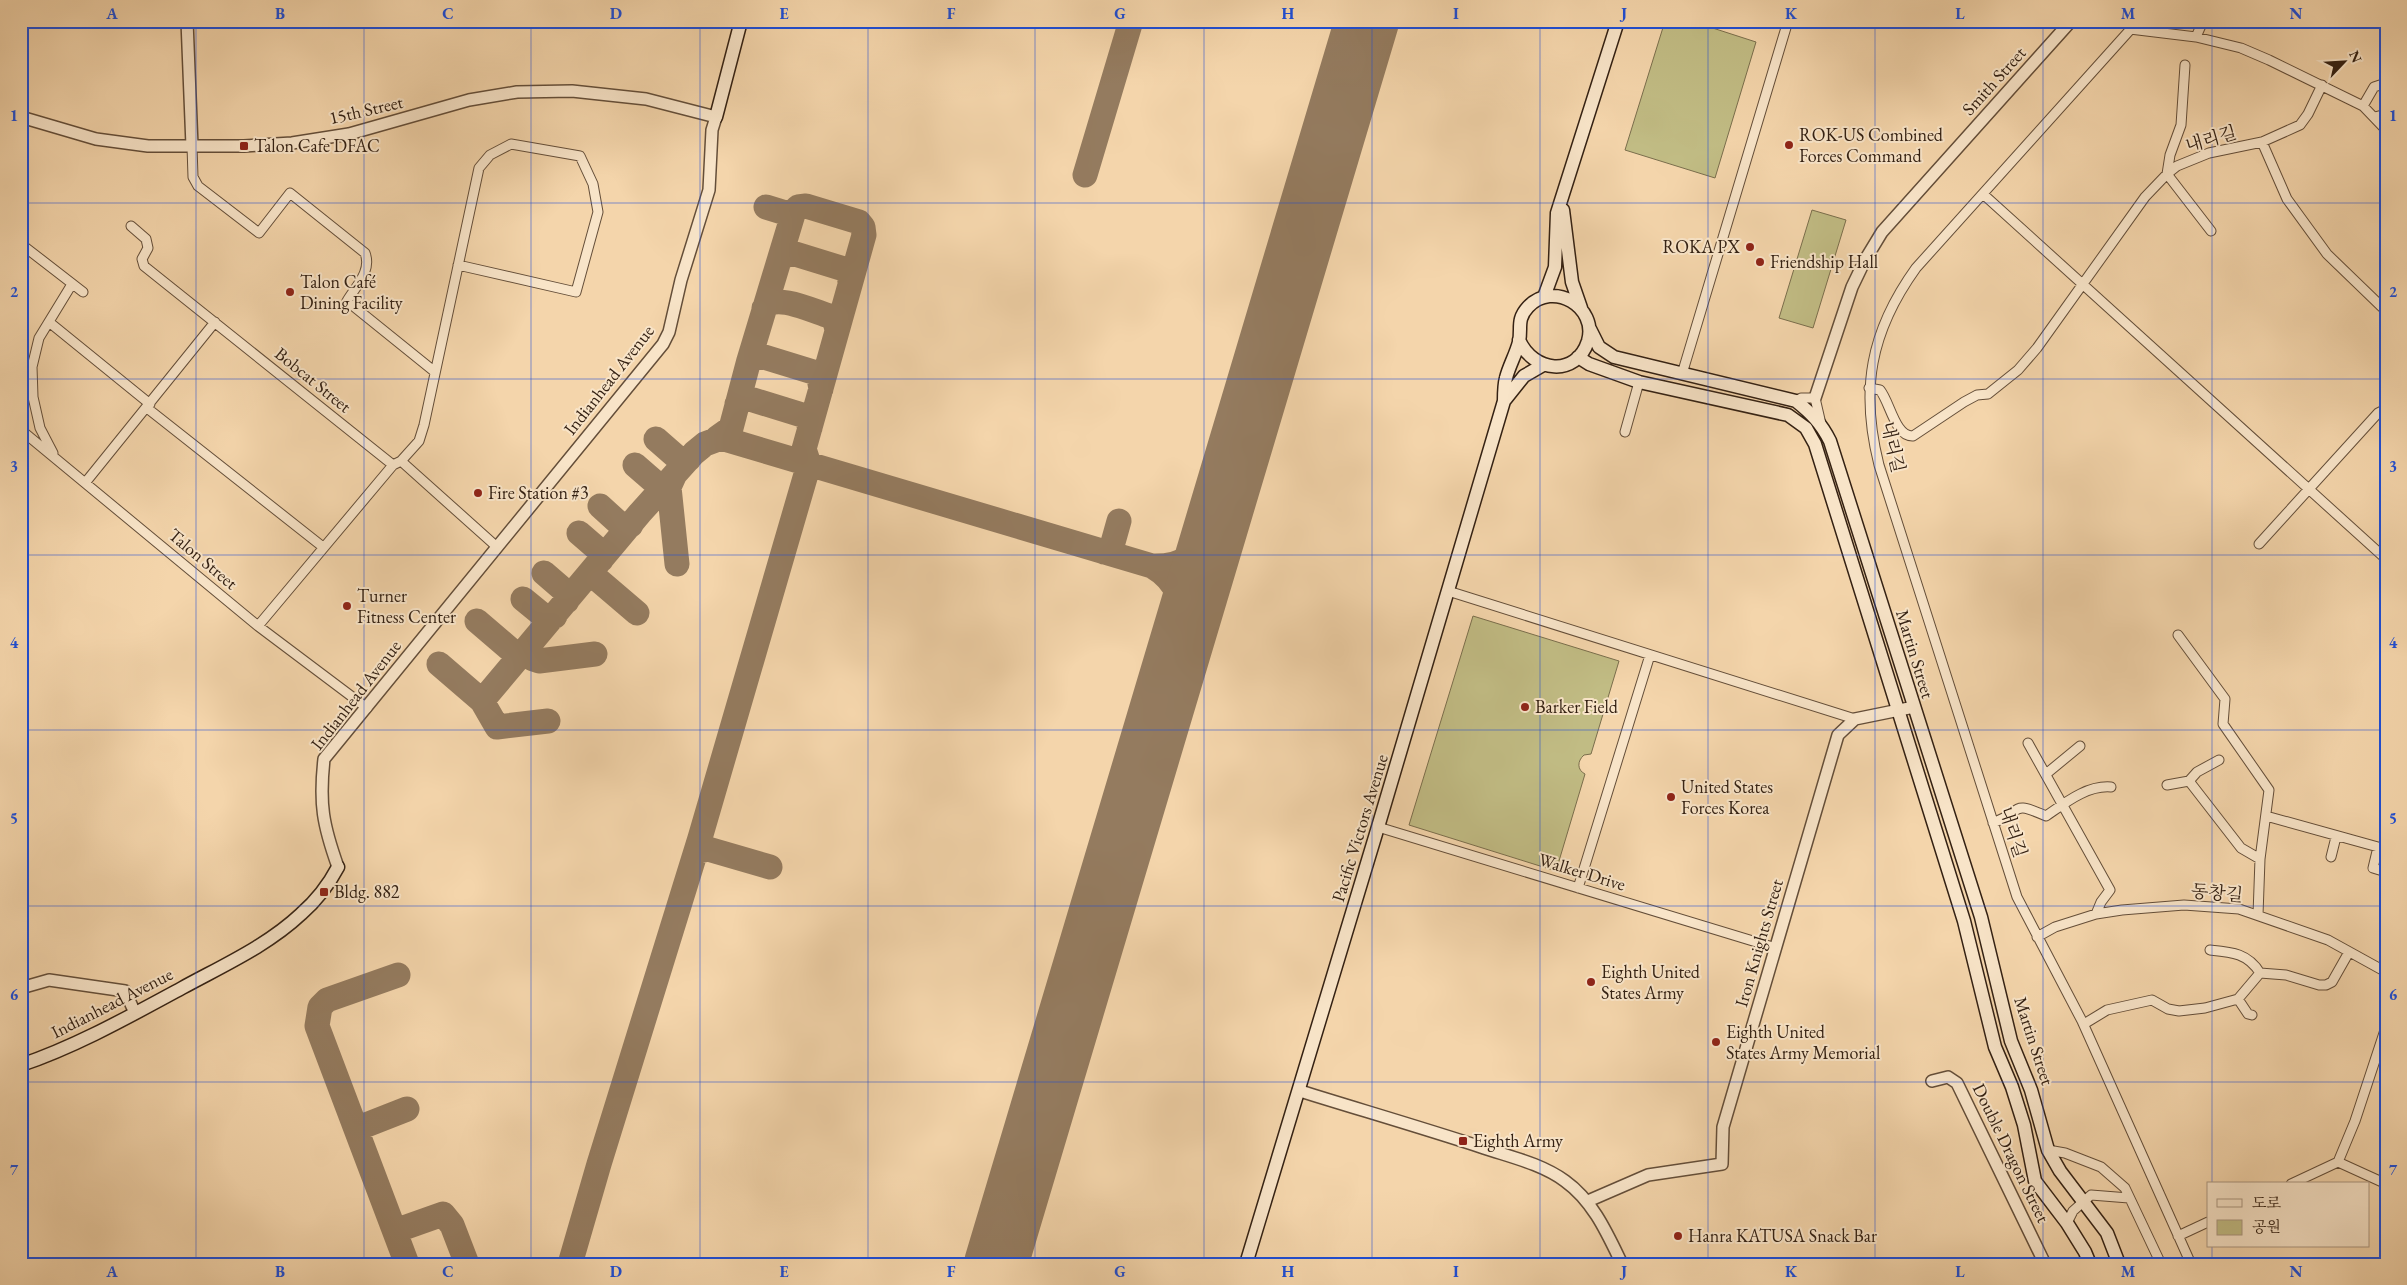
<svg xmlns="http://www.w3.org/2000/svg" width="2407" height="1285" font-family="'EB Garamond','Noto Serif KR',serif">
<rect width="100%" height="100%" fill="#f4d5ab"/>
<filter id="stains"><feTurbulence type="fractalNoise" baseFrequency=".004" numOctaves="4"/><feColorMatrix values="0 0 0 0 .2 0 0 0 0 .09 0 0 0 0 .02 0 0 0 .5 -.17"/></filter>
<radialGradient id="worn" r=".72"><stop offset=".6" stop-color="#630" stop-opacity="0"/><stop offset="1" stop-color="#630" stop-opacity=".3"/></radialGradient>
<!-- green -->
<path fill="#c1bc84" stroke="#7a6e4c" d="M1665,21H1691L1756,42L1715,178L1625,150Z
M1812,210L1846,220L1813,328L1779,318Z
M1473,616L1619,661L1591,754L1584,755C1577,761 1577,770 1585,774L1556,871L1409,825Z"/>
<g fill="none" stroke-linecap="round" stroke-linejoin="round">
<!-- taxiway -->
<path stroke="#947b5f" stroke-width="25" d="M1085,175L1131,21
M766,207L792,215
M780,260L785,255L792,253L844,269L849,273L850,282
M764,308C776,293 813,311 829,316L835,321L837,330
M749,360L761,356L813,372L819,378L821,389
M737,404L743,400L750,399L802,415L807,419L810,428
M656,439L680,460L689,459
M635,465L658,485L667,484
M674,476L669,487L677,564
M600,506L622,526L631,525
M579,533L601,552V560
M1104,552L1111,550L1112,546L1119,521
M1152,566C1186,567 1199,553 1217,525
M544,573L566,592L567,601
M585,580L592,577L596,578L637,613
M523,599L545,617L555,616
M477,621L519,657
M530,644L482,701L497,727L548,721
M595,654L539,661L533,659L528,649L530,644L640,513L694,453L705,444L721,438L1152,566C1181,583 1184,606 1183,637
M439,664L482,701
M695,855L699,851L708,849L770,867
M398,975L327,1000L320,1007L317,1026L407,1264
M356,1129L407,1109
M395,1231L443,1214L452,1225L467,1264
M570,1264L599,1164L700,838L809,464L804,449L864,235L863,227L859,222L806,206L798,207L794,211L749,360L731,428L717,438"/>
<!-- runway -->
<path stroke="#947b5f" stroke-width="64" d="M996,1264L1367,21"/>
<defs>
<path id="minor" d="M2138,21L1916,268C1870,332 1860,390 1879,465L2017,897L2082,1021L2191,1264
M2381,21L2386,28
M2130,29L2196,37L2241,48L2269,60L2363,106L2386,130
M2196,37L2203,21
M2185,65L2181,125L2170,155L2167,174L2211,231
M2363,106L2374,87L2386,83
M2375,117L2386,114
M2262,142L2287,199L2327,254L2386,311
M192,146L193,177L198,186L259,233L290,193L365,253C372,271 356,286 347,301L435,372
M1983,194L2386,559
M131,226L146,239L148,248L142,259L144,266L393,465L401,461L497,547
M21,244L83,292
M49,322L150,404
M1682,374L1788,21
M1869,388L1880,390C1890,402 1895,437 1913,436L1964,402L1977,395L1988,394L2018,370L2037,348L2145,197L2167,174L2177,166L2209,153L2262,142L2300,125L2308,114L2322,85
M1796,401L1801,398H1815L1821,424
M147,408L323,547
M21,430L258,626L367,708
M1625,432L1639,382
M53,453L40,428L33,397L32,367L39,338L72,284
M401,461L419,441L424,425L479,168L490,155L511,144L580,156L593,184L598,212L576,292L458,265
M85,483L215,322
M2259,544L2378,413L2386,409
M1448,591L1855,719
M258,626L393,465
M2178,635L2225,699L2223,724L2269,790L2260,859L2258,915
M2028,743L2110,890L2101,902L2096,914
M2219,760L2197,772L2189,781L2241,848L2260,859
M2046,774L2080,746
M2167,785L2189,781
M2266,816L2378,847L2373,868L2386,872
M1993,823C2024,811 2010,800 2046,816C2065,803 2087,785 2111,787
M1378,827L1776,948
M2331,857L2336,837
M1578,888L1650,655
M2037,937L2055,927L2096,914L2122,910L2184,905L2239,909L2328,940L2386,972
M2210,950C2231,952 2248,953 2260,973
M2238,999L2248,1014L2252,1015
M2084,1024L2107,1010L2152,1000L2168,1009L2179,1011L2205,1008L2238,999L2260,973L2286,975L2319,985H2326L2332,982L2349,952
M2048,1150L2065,1153L2101,1167L2125,1188L2161,1264
M2338,1162L2382,1182L2386,1186
M2291,1184L2338,1162L2355,1121L2386,1027
M2067,1223L2073,1211L2091,1195L2129,1198
M2178,1236L2208,1222"/>
<path id="tertiary" d="M187,21L192,146
M21,117L96,139L148,146H244L292,143L349,134L469,100L517,92L572,91L646,99L716,117L712,130L709,190L681,280L669,332L663,344L324,759C319,804 323,825 338,867
M1815,398L1852,287L1865,260L1882,232L2071,21
M21,988L49,980L125,991L135,1013
M1932,1081L1948,1077L1957,1083L2045,1264
M1300,1091C1361,1110 1423,1128 1484,1148C1511,1157 1542,1164 1565,1181C1593,1201 1607,1233 1622,1264
M1588,1201L1648,1175L1722,1164L1723,1127L1838,735L1855,719L1914,707"/>
<path id="secondary" d="M716,117L741,21
M1563,210L1572,282L1581,308
M1544,297L1555,267L1557,213L1618,21
M1590,329L1599,347L1614,357L1796,401C1811,413 1821,423 1830,441L1981,917L2011,1041L2031,1090L2048,1150L2060,1171L2107,1233L2119,1264
M1578,357L1589,364L1639,382L1788,415L1806,428L1815,444L1964,921L1995,1047L2012,1087L2024,1125L2035,1181L2067,1223L2085,1252L2090,1264
M1504,401L1524,376L1543,365
M21,1065C77,1046 130,1016 182,988C222,966 267,946 301,914C317,900 328,886 338,867
M1246,1264L1378,827L1504,401C1504,393 1504,385 1506,378C1509,366 1516,354 1519,342C1522,328 1516,320 1528,307C1553,280 1598,307 1588,341C1576,378 1533,372 1519,340"/>
</defs>
<!-- minor casing -->
<use href="#minor" stroke="#644e39" stroke-width="11"/>
<!-- tertiary casing -->
<use href="#tertiary" stroke="#644e39" stroke-width="14"/>
<!-- secondary casing -->
<use href="#secondary" stroke="#342113" stroke-width="15"/>
<!-- minor -->
<use href="#minor" stroke="#f8e4c8" stroke-width="9"/>
<!-- tertiary -->
<use href="#tertiary" stroke="#f8e4c8" stroke-width="11"/>
<!-- secondary -->
<use href="#secondary" stroke="#f8e4c8" stroke-width="12"/>
</g>
<!-- grid -->
<path fill="none" stroke="#1d4ed8" stroke-width="1" stroke-opacity="0.55" d="M196,21V1264M364,21V1264M531,21V1264M700,21V1264M868,21V1264M1035,21V1264M1204,21V1264M1372,21V1264M1540,21V1264M1708,21V1264M1875,21V1264M2043,21V1264M2212,21V1184M21,203H2386M21,379H2386M21,555H2386M21,730H2386M21,906H2386M21,1082H2386M2212,1246V1264"/>
<!-- markers -->
<g fill="#8f2418" stroke="#f8e4c8" stroke-width="2">
<circle cx="1789" cy="145" r="5"/>
<rect x="239" y="141" width="10" height="10" rx="2.5"/>
<circle cx="1750" cy="247" r="5"/>
<circle cx="1760" cy="262" r="5"/>
<circle cx="290" cy="292" r="5"/>
<circle cx="478" cy="493" r="5"/>
<circle cx="347" cy="606" r="5"/>
<circle cx="1525" cy="707" r="5"/>
<circle cx="1671" cy="797" r="5"/>
<rect x="319" y="887" width="10" height="10" rx="2.5"/>
<circle cx="1591" cy="982" r="5"/>
<circle cx="1716" cy="1042" r="5"/>
<rect x="1458" y="1136" width="10" height="10" rx="2.5"/>
<circle cx="1678" cy="1236" r="5"/>
</g>
<g text-anchor="middle" stroke-width="4" stroke-linejoin="round" paint-order="stroke">
<!-- street labels -->
<g font-size="18" fill="#342113" stroke="#f8e4c8">
<text transform="translate(1994 81) rotate(-48)" y="6">Smith Street</text>
<text transform="translate(366 110) rotate(-13)" y="6">15th Street</text>
<text transform="translate(2211 139) rotate(-16)" y="6">내리길</text>
<text transform="translate(313 380) rotate(39)" y="6">Bobcat Street</text>
<text transform="translate(609 380) rotate(-52)" y="6">Indianhead Avenue</text>
<text transform="translate(1893 447) rotate(77)" y="6">내리길</text>
<text transform="translate(203 559) rotate(40)" y="6">Talon Street</text>
<text transform="translate(1915 654) rotate(73)" y="6">Martin Street</text>
<text transform="translate(356 695) rotate(-52)" y="6">Indianhead Avenue</text>
<text transform="translate(1360 828) rotate(-73)" y="6">Pacific Victors Avenue</text>
<text transform="translate(2013 832) rotate(72)" y="6">내리길</text>
<text transform="translate(1582 872) rotate(17)" y="6">Walker Drive</text>
<text transform="translate(2217 893) rotate(5)" y="6">동창길</text>
<text transform="translate(1759 943) rotate(-74)" y="6">Iron Knights Street</text>
<text transform="translate(112 1003) rotate(-27)" y="6">Indianhead Avenue</text>
<text transform="translate(2034 1041) rotate(72)" y="6">Martin Street</text>
<text transform="translate(2011 1153) rotate(64)" y="6">Double Dragon Street</text>
</g>
<!-- poi labels -->
<g font-size="18" fill="#342113" stroke="#f8e4c8" text-anchor="start">
<text x="1799" y="141">ROK-US Combined<tspan x="1799" dy="21">Forces Command</tspan></text>
<text x="254" y="152">Talon Cafe DFAC</text>
<text x="1740" y="253" text-anchor="end">ROKA PX</text>
<text x="1770" y="268">Friendship Hall</text>
<text x="300" y="288">Talon Café<tspan x="300" dy="21">Dining Facility</tspan></text>
<text x="488" y="499">Fire Station #3</text>
<text x="357" y="602">Turner<tspan x="357" dy="21">Fitness Center</tspan></text>
<text x="1535" y="713">Barker Field</text>
<text x="1681" y="793">United States<tspan x="1681" dy="21">Forces Korea</tspan></text>
<text x="334" y="898">Bldg. 882</text>
<text x="1601" y="978">Eighth United<tspan x="1601" dy="21">States Army</tspan></text>
<text x="1726" y="1038">Eighth United<tspan x="1726" dy="21">States Army Memorial</tspan></text>
<text x="1473" y="1147">Eighth Army</text>
<text x="1688" y="1242">Hanra KATUSA Snack Bar</text>
</g>
</g>
<!-- margin -->
<rect width="2407" height="1285" fill="none" stroke="#f4d5ab" stroke-width="55"/>
<!-- legend -->
<rect x="2207" y="1182" width="162" height="65" fill="#f8e4c8" stroke="#aa9680"/>
<rect x="2217" y="1199" width="25" height="8" fill="#f8e4c8" stroke="#aa9680"/>
<text x="2252" y="1208" font-size="15" fill="#342113">도로</text>
<rect x="2217" y="1220" width="25" height="15" fill="#c1bc84" stroke="#aa9680"/>
<text x="2252" y="1232" font-size="15" fill="#342113">공원</text>
<!-- north arrow -->
<g transform="translate(2344 62) rotate(65)" stroke="#f8e4c8" stroke-width="4" paint-order="stroke">
<path d="M0-4L9 19L0 12L-9 19Z" fill="#342113"/>
<text y="-8" font-size="14" font-weight="bold" text-anchor="middle" fill="#342113">N</text>
</g>
<rect x="28" y="28" width="2352" height="1230" fill="none" stroke="#1d4ed8" stroke-width="2"/>
<g font-size="16" text-anchor="middle" font-weight="bold" fill="#1d4ed8">
<text x="112" y="19">A</text>
<text x="280" y="19">B</text>
<text x="448" y="19">C</text>
<text x="616" y="19">D</text>
<text x="784" y="19">E</text>
<text x="951" y="19">F</text>
<text x="1120" y="19">G</text>
<text x="1288" y="19">H</text>
<text x="1456" y="19">I</text>
<text x="1624" y="19">J</text>
<text x="1791" y="19">K</text>
<text x="1960" y="19">L</text>
<text x="2128" y="19">M</text>
<text x="2296" y="19">N</text>
<text x="14" y="121">1</text>
<text x="2393" y="121">1</text>
<text x="14" y="297">2</text>
<text x="2393" y="297">2</text>
<text x="14" y="472">3</text>
<text x="2393" y="472">3</text>
<text x="14" y="648">4</text>
<text x="2393" y="648">4</text>
<text x="14" y="824">5</text>
<text x="2393" y="824">5</text>
<text x="14" y="1000">6</text>
<text x="2393" y="1000">6</text>
<text x="14" y="1175">7</text>
<text x="2393" y="1175">7</text>
<text x="112" y="1277">A</text>
<text x="280" y="1277">B</text>
<text x="448" y="1277">C</text>
<text x="616" y="1277">D</text>
<text x="784" y="1277">E</text>
<text x="951" y="1277">F</text>
<text x="1120" y="1277">G</text>
<text x="1288" y="1277">H</text>
<text x="1456" y="1277">I</text>
<text x="1624" y="1277">J</text>
<text x="1791" y="1277">K</text>
<text x="1960" y="1277">L</text>
<text x="2128" y="1277">M</text>
<text x="2296" y="1277">N</text>
</g>
<rect width="100%" height="100%" filter="url(#stains)"/>
<rect width="100%" height="100%" fill="url(#worn)"/>
</svg>
